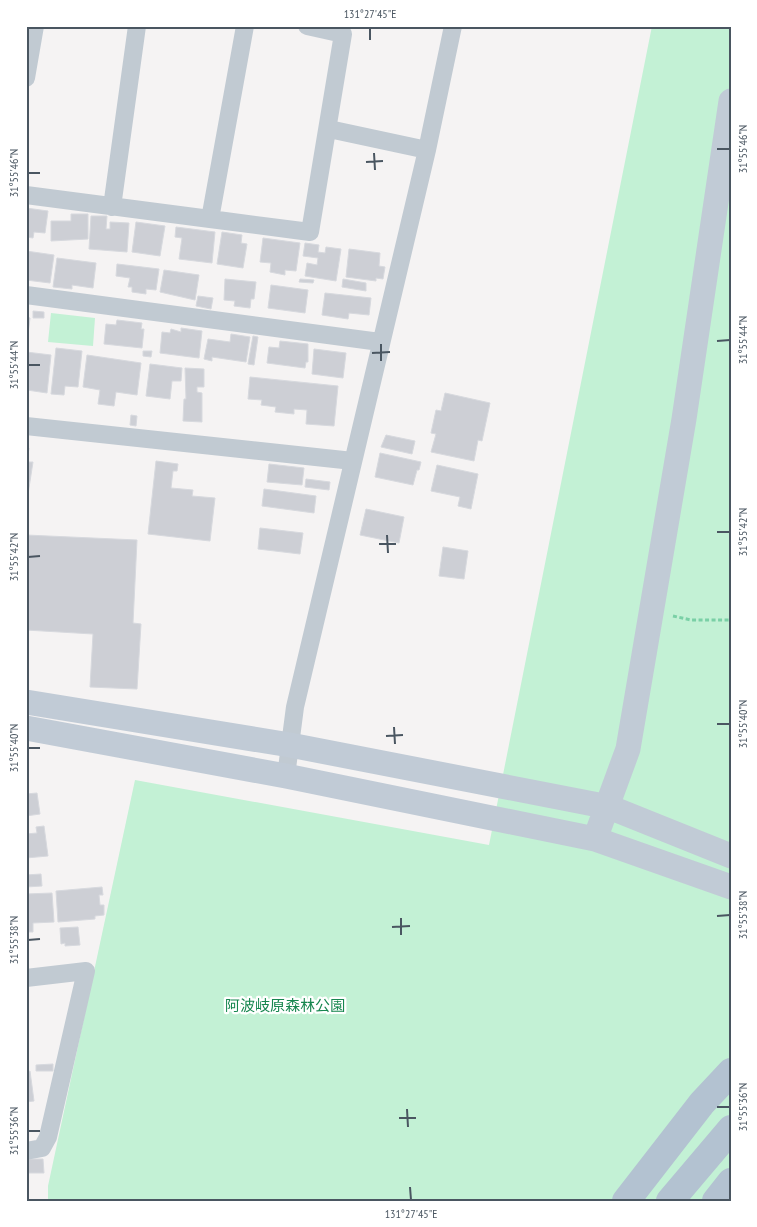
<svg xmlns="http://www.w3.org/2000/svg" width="757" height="1227" font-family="'PT Sans Narrow','Noto Sans JP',sans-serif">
<rect width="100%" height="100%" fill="#f5f3f3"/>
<!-- green -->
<path fill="#c3f1d5" d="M652,26H731V1201H48V1186L135,780L489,845Z
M51,313L95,318L93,346L48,342Z"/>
<!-- building -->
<path fill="#cdcfd5" stroke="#d7d9de" d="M26,208L48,211L45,233L34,232L33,238L26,237Z
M71,214H88V239L51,241V221H71Z
M91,216H107L106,229H110V222L129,223L127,252L89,249Z
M136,222L165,226L160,256L132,252Z
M176,227L215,232L212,263L179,259L182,238L175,237Z
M222,232L242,235L241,243L247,244L243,268L217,264Z
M263,238L300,243L296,271L285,270V275L270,272L271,263L260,262Z
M305,243L319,245L318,252L325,253L326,247L341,249L336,281L305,276L307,263L317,265L318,258L303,256Z
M349,249L380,253L379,266L385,267L383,279L376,278V281L346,277Z
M26,251L54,255L50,283L26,280Z
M57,258L96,263L93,288L72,285V289L53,287Z
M117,264L159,269L156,290L146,289V294L132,292V287H128L130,278L116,276Z
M164,270L199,275L195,300L160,292Z
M225,279L256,282L254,299H251L250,308L234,306L235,301L224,300Z
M300,279L314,280L313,283L299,282Z
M343,279L366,283V291L342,287Z
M271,285L308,290L305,313L268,308Z
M325,293L371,298L369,315L349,313L348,319L322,315Z
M198,296L213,298L211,309L196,306Z
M26,310H28L27,317L30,318L28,334H26Z
M33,311L44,312V318H33Z
M117,320L142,323L141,329H144L142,348L104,344L106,324L116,325Z
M181,328L202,331L199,358L160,353L162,332L170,333L171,329L181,332Z
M231,334L250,337L246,362L212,357V361L204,359L208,339L230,342Z
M253,336L258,337L254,365L248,364Z
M280,341L308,344V362H306L305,368L267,363L269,347L279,348Z
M56,348L82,351L78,387L65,386L64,395L51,394Z
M314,349L346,353L343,378L312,374Z
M143,351H152L151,357L143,356Z
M26,352L51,355L47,393L27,390L26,393Z
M87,355L141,363L137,395L116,392L114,406L98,404L100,390L83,387Z
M150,364L182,368L181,381H172L170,399L146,396Z
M185,368L204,369V387H197V392L202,393V422L183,421L184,399H186Z
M250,377L338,386L334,426L306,424L307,410L294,409V414L275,412L276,407L261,405L262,400L248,399Z
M445,393L490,403L482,441L478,440L474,461L431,452L436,434L431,433L436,410L441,411Z
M131,415L137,416L136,426L130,425Z
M386,435L415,441L412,454L381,447Z
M26,448H29L27,462H33L26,507Z
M380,453L421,462L419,470H417L413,485L375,477Z
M156,461L178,464L177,471H173L171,488L193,490L192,496L215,498L210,541L148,534Z
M269,464L304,468L302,485L267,482Z
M437,465L478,474L471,509L458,506L460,497L431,491Z
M306,479L330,482L329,490L305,487Z
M264,489L316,496L314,513L262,506Z
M366,509L404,517L399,543L360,535Z
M260,528L303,533L300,554L258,549Z
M26,535L137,540L133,623L141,624L137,689L90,687L93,634L26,630Z
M443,547L468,551L464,579L439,576Z
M37,793L40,814L26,816V794Z
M44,826L48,856L26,858V834L37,833L36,827Z
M41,874L42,886L26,887V875Z
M102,887L103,895H99L100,905H104V915L95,916V919L58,922L56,891Z
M52,893L54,922L33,923V932H26V894Z
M78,927L80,945L65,946V943L61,944L60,928Z
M53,1064V1071H36V1065Z
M30,1071L34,1101L26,1102V1072Z
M27,1159H43L44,1173H28Z"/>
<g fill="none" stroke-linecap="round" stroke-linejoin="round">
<!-- path -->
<path stroke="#7ad0a6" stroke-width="3" stroke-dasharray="4 2.5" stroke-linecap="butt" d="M673,616L691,620H731"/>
<!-- street -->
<path stroke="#c1cad2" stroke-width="18" d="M26,78L35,26
M329,129L427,150
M26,195L210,219L245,26
M112,207L137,26
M210,219L310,232L343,34L307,26
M26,295L380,342
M26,426L353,461
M286,776L295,707L427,150L453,26
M26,978L86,971L48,1137L42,1148L26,1151"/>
<!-- secondary -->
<path stroke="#c1cbd6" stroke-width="25" d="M26,702L290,745L609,807L731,856
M26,728L286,776L595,839L731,887
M595,839L628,749L684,419L731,101"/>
<!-- primary -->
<path stroke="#b3c2d1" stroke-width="28" d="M626,1201L702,1103L731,1072
M670,1201L731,1129
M716,1201L731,1182"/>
</g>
<!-- ticks -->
<path fill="none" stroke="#4a5661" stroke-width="2" d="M370,28V40M717,149H730M374,153L375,170M366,162L383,161M28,173H40M717,341L730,340M381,344V361M372,353L390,352M28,365H40M717,532H730M387,535L388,553M379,544H396M28,557L40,556M717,724H730M394,727L395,744M386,736L403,735M28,748H40M717,916L730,915M401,918V935M392,927L410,926M28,940L40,939M717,1107H730M407,1109L408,1127M399,1118H416M28,1131H40M410,1187L411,1200"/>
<g text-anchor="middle" stroke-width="4.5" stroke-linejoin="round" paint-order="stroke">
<!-- park labels -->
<g font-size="15" fill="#17864f" stroke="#fff">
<text x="285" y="1011">阿波岐原森林公園</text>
</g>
</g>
<!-- border -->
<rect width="757" height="1227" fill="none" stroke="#ffffff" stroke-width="55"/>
<rect x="28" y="28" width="702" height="1172" fill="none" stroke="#4a5661" stroke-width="2"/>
<g font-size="12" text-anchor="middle" fill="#4a5661">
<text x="370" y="18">131°27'45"E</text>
<text transform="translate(743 149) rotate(-90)" y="4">31°55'46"N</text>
<text transform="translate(14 173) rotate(-90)" y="4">31°55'46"N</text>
<text transform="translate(743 340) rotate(-90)" y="4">31°55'44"N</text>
<text transform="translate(14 365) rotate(-90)" y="4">31°55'44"N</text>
<text transform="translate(743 532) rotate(-90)" y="4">31°55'42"N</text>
<text transform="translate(14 557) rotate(-90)" y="4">31°55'42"N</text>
<text transform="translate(743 724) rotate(-90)" y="4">31°55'40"N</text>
<text transform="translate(14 748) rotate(-90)" y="4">31°55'40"N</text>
<text transform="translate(743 915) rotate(-90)" y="4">31°55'38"N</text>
<text transform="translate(14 940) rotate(-90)" y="4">31°55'38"N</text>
<text transform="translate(743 1107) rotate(-90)" y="4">31°55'36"N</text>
<text transform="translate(14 1131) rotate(-90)" y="4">31°55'36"N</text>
<text x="411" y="1218">131°27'45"E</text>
</g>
</svg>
